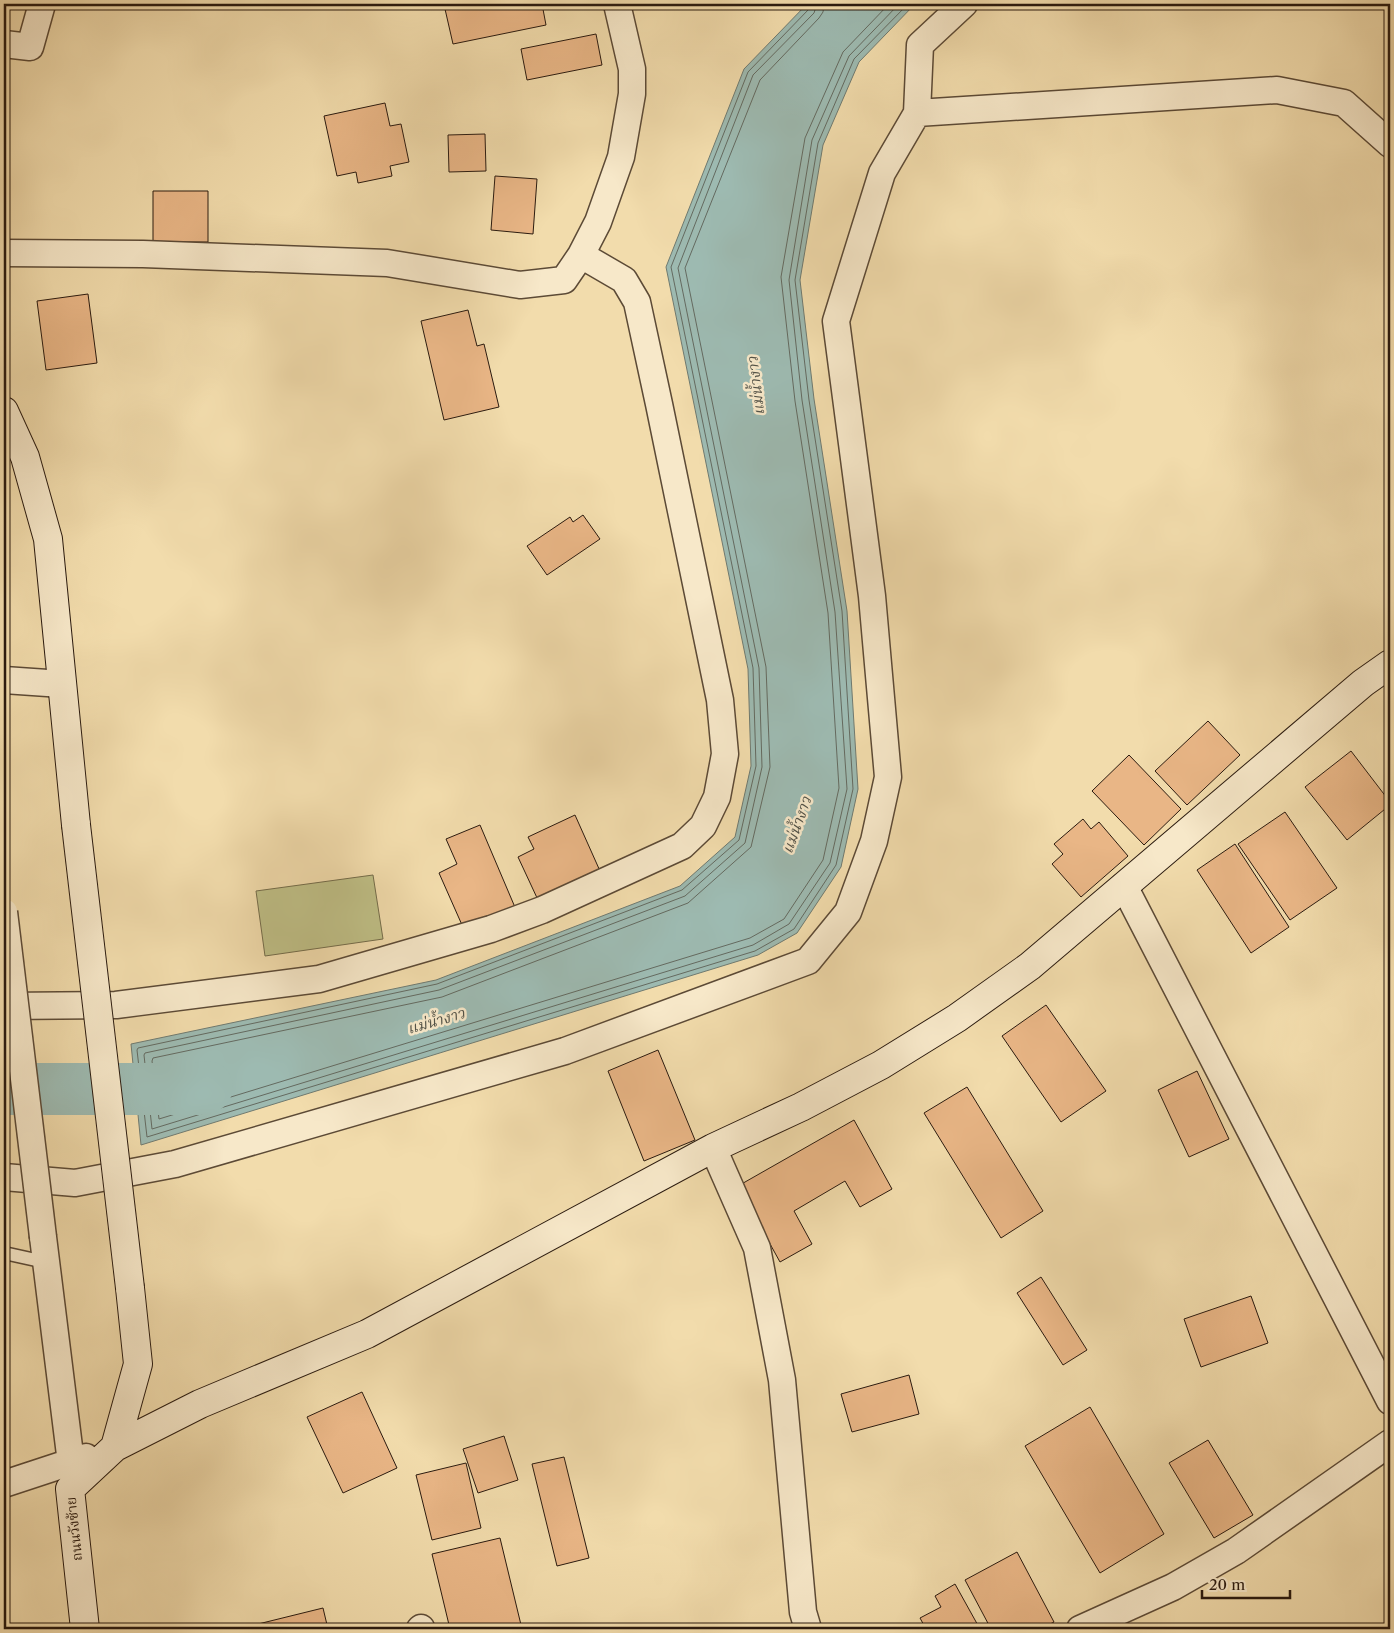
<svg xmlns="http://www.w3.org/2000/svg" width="1394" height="1633" font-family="'Libre Caslon Text','Noto Serif Thai',serif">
<rect width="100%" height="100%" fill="#f2dcac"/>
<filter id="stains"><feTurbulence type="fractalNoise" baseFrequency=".004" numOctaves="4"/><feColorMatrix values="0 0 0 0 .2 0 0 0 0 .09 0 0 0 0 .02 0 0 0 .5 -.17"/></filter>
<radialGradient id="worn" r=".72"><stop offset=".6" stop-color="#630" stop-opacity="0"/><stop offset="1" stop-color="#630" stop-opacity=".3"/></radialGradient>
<!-- green -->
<path fill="#bfbf86" stroke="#746c4a" d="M373,875L383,939L265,956L256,891Z"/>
<!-- water -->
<path fill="#9dbab1" stroke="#6f7a70" d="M807,4H915L859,62L823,145L800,280L814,399L847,611L858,789L841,867L797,933L758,955L141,1145L131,1044L436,980L680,886L735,837L751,766L748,669L666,267L744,69Z"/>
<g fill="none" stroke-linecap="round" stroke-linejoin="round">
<!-- shore -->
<path stroke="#646a60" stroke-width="1" d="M811,4L809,9L748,72L671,267L753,668L756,766L739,840L682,890L437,984L138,1048L137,1050L147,1137L755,951L794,929L836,865L853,789L842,611L809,400L795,280L818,143L854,59L908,4
M817,4L814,13L753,75L678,268L759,668L762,767L745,843L685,896L439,990L145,1053L144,1055L152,1129L753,945L789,924L830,863L847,789L835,612L802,400L789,280L812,140L849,56L899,4
M824,4L823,12L819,18L760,80L685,268L766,667L770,767L751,847L688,903L442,997L153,1058L152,1061L159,1119L750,938L784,919L823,860L839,788L828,613L795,401L781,277L805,138L843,52L889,4"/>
<!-- river -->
<path stroke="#9dbab1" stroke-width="52" d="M4,1089H198L207,1087"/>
</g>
<!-- building -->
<path fill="#e9b686" stroke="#2a1a0f" d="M468,4H542L546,25L453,44L445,9Z
M596,34L602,65L527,80L521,49Z
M385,103L390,126L401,124L409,162L390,166L392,176L358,183L356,172L337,176L324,116Z
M485,134L486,171L449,172L448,135Z
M495,176L537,179L533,234L491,230Z
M153,191H208V242H153Z
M88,294L97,363L46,370L37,301Z
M468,310L477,346L484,344L499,407L444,420L421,321Z
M583,515L600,539L547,575L527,546L570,517L573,522Z
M1208,721L1240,755L1187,805L1155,771Z
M1351,751L1390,802V805L1347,840L1305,787Z
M1129,755L1181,809L1144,845L1092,791Z
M1285,812L1337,888L1290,920L1238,844Z
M575,815L600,871L538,900L518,857L534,849L528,837Z
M1083,819L1091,829L1099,822L1128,856L1081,897L1052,864L1063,854L1054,844Z
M480,825L517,912L466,934L439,873L457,864L446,839Z
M1235,844L1289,927L1251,953L1197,870Z
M1046,1005L1106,1091L1061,1122L1002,1036Z
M658,1050L695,1140L644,1161L608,1071Z
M1197,1071L1229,1139L1189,1157L1158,1090Z
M967,1087L1043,1211L1001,1238L924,1113Z
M854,1120L892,1189L860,1207L845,1181L794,1211L812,1244L780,1262L738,1186Z
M1041,1277L1087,1350L1063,1365L1017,1293Z
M1251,1296L1268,1343L1201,1367L1184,1319Z
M909,1375L919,1414L852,1432L841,1394Z
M362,1392L397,1468L343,1493L307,1417Z
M1090,1407L1164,1534L1100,1573L1025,1446Z
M504,1436L518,1480L478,1493L463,1449Z
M1208,1440L1253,1515L1214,1538L1169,1463Z
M564,1457L589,1558L557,1566L532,1464Z
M466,1463L481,1528L432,1540L416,1475Z
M500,1538L522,1629H450L432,1554Z
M1017,1552L1054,1622L1040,1629H991L965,1580Z
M955,1584L980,1629H926L920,1618L941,1607L935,1596Z
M323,1608L328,1629H247L246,1627Z"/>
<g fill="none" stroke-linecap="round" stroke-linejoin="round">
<defs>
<path id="lane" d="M4,1253L45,1262"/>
<path id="street" d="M4,44L30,47L42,4
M917,113L1277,90L1344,103L1390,144
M4,253L143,254L387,263L520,285L564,280L581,255L598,222L621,157L632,94V69L617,4
M4,680L62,684
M1124,886L1390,1401
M4,1006L116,1005L319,979L491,929L542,910L682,846L703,826L717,797L725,754L720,700L659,404L637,302L624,280L581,255
M713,1148L757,1248L782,1380L803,1612L808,1629
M4,1177L75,1183L175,1164L565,1051L808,961L848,912L874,841L888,777L872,596L836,321L882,173L917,113L920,45L964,4
M43,1237L71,1463
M4,1484L86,1457
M420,1629L421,1628
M1080,1629L1173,1587L1236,1551L1390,1443"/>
<path id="secondary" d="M4,411L25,457L48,539L76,825
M115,1447L138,1364L130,1288
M85,1629L70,1489L115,1447L200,1404L367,1334L713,1148L801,1107L881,1065L957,1018L1030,966L1363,683L1390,664"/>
</defs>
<!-- lane casing -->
<use href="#lane" stroke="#5c4a36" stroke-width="15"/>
<!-- street casing -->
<use href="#street" stroke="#5c4a36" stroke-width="29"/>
<!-- secondary casing -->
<use href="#secondary" stroke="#2a1a0f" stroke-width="30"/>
<!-- lane -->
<use href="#lane" stroke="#f7e8c9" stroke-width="12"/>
<!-- street -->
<use href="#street" stroke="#f7e8c9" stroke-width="26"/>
<!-- secondary -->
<use href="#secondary" stroke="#f7e8c9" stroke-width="28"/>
<defs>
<path id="street-bridge" d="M4,912L43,1237"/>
<path id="secondary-bridge" d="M76,825L130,1288"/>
</defs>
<!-- street-bridge casing -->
<use href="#street-bridge" stroke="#5c4a36" stroke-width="29" stroke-linecap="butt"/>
<!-- secondary-bridge casing -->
<use href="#secondary-bridge" stroke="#2a1a0f" stroke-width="30" stroke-linecap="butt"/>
<!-- street-bridge -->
<use href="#street-bridge" stroke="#f7e8c9" stroke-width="26"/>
<!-- secondary-bridge -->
<use href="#secondary-bridge" stroke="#f7e8c9" stroke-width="28"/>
</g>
<g text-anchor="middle" stroke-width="5" stroke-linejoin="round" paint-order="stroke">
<!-- street labels -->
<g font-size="14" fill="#2a1a0f" stroke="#f7e8c9">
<text transform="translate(74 1529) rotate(-96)" y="5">ถนนวังซ้าย</text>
</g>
<!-- water labels -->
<g font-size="15" font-style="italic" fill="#525248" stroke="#f7e8c9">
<text transform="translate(756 386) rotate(-97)" y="5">แม่น้ำงาว</text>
<text transform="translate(797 825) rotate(-70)" y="5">แม่น้ำงาว</text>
<text transform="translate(436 1021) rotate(-16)" y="5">แม่น้ำงาว</text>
</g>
</g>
<!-- margin -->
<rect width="1394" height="1633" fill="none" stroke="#f2dcac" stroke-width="20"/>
<rect x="5" y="5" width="1384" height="1623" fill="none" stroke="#2a1a0f" stroke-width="2.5"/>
<rect x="10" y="10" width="1374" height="1613" fill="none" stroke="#2a1a0f"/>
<!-- scale -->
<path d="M1202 1590v8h88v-8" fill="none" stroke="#2a1a0f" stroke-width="2.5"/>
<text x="1209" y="1590" font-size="15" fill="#2a1a0f" stroke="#f7e8c9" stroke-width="4" paint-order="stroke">20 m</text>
<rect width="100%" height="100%" filter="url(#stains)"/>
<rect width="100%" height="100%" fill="url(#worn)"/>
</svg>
